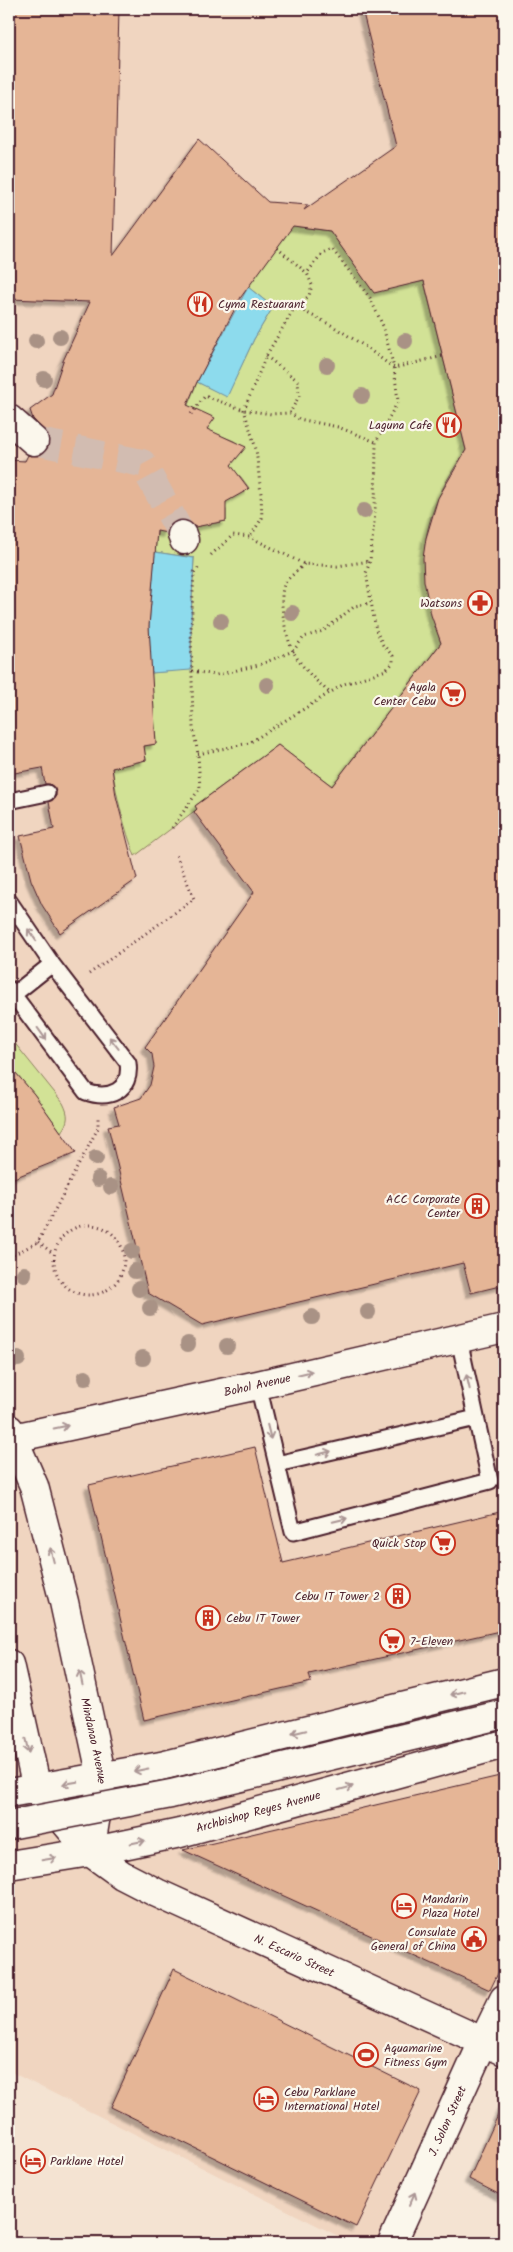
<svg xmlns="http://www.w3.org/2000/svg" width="513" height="2252" font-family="Kalam,sans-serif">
<defs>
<filter id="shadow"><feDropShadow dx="-4.5" dy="4.5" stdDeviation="1" flood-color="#0004"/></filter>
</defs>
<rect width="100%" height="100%" fill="#f4e3d2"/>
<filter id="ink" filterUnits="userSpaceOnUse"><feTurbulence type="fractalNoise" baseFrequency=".02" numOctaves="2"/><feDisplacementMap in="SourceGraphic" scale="10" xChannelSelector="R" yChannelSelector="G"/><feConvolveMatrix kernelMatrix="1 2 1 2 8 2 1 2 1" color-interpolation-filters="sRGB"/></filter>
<g filter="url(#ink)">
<!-- built -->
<path fill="#f0d5c0" d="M9,9H504V1977L502,1976L376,2243H352L9,2071Z"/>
<!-- green -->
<path fill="#d2e296" stroke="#8e8060" d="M279,224L330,231L374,292L424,281L466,450C419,518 413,566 441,643L332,786L278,745L195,806L197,809L135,856C124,827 117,799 112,768L146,760L144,746L156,744L151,673L191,669V616L194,558L155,552L158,526L173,534L190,529L188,522L209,524L226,521V510L221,499L244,492L249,488L241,477L228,467L244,449L234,441L206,430L184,415L197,382L227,396L254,339L273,307L248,287L288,232Z
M9,1036L63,1103C69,1115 69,1121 61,1132L34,1094L9,1065Z"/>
<!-- water -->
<path fill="#8ddbed" stroke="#72909f" d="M248,287L273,307L254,339L227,397L197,382Z
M155,552L194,558L191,616V670L151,673L149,626Z"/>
<!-- building -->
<path fill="#e5b596" stroke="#4a1f2b" filter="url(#shadow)" d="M9,9H119L113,256L199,139L268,202L308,205L304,210L396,146L362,9H504V1285L471,1293L463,1263L202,1325L148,1293L108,1126L119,1124L114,1107L141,1098L150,1085L154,1067L152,1054L145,1047L254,892L194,812L197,809L195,806L278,745L332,786L441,643L431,615L424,581L423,558L426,538L438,498L466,450L424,281L374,293L330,231L293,226L241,297L197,382L187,405L215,418L207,429L246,447L231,465L249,489L226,502V521L195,527L185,520H177L170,525L167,533L157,531L149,626L156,744L144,746L146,760L112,768L116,796L137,879L60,933L42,905L31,880L20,836L54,829L49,802L56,796V791L50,784H45L42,768L9,774V542L15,485H9V460L25,461L28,455L39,456L46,451L49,444V436L33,419L30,410L52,394L63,361L90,302L9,299Z
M9,1065L34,1094L76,1153L9,1180Z
M255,1447L283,1563L504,1511V1630L309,1674L311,1682L144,1720L89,1485Z
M504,1775V1961L490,1990L183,1850Z
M174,1969L421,2091L356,2227L111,2107Z
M504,2102V2197L469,2179Z"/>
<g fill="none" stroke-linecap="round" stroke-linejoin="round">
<!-- street-tunnel -->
<path stroke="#d2bcb1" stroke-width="28" stroke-dasharray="28 14" stroke-linecap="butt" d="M34,441L142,463L182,535"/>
<defs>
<path id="lane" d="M9,801L47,793
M9,901L52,964L128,1063C132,1091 109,1100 86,1092L9,989
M9,994L13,995L52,964
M258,1385L293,1532L490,1481L459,1339
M277,1464L476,1418"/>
<g id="street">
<path d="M9,419L34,441"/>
<path d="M182,535L184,540"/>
<path id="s1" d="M9,1439L258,1385L504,1328"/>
<path id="s2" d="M392,2243L483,2042L504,1999"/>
</g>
<g id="secondary">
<path id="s3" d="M9,1429L34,1486L64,1602L102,1778L90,1852"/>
<path id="s4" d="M9,1664L37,1789L90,1852L122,1875L157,1893L504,2051"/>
<path d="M9,1793L161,1766L504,1682"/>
<path id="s5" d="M9,1865L90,1852L180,1833L504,1744"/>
</g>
</defs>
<!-- lane casing -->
<use href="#lane" stroke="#4a1f2b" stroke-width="19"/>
<!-- street casing -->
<use href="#street" stroke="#4a1f2b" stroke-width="31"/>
<!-- secondary casing -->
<use href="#secondary" stroke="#4a1f2b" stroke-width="31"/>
<!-- path -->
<path stroke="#4a1f2b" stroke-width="3" stroke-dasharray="1 4" stroke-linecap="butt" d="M277,248L307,273
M295,307L331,325L363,345L394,368L443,356
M266,356L298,381L299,396L290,413
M191,414L205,396L244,410L272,414L290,413L299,419L338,427L376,442
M211,555L233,535L250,537L304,564L337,566L370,561
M304,564C299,570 290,576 285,583C277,597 286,638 293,651C301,667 316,681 329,692
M192,671L216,675L259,665L293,651L304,637L323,631L355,606L371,603
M198,754L249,743L344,684L386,670L393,663V656L383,645L376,630L366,573L370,561L375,513L376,442L398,401L394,368L383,326L370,298L332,249L322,253L307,273L312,285L309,296L295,307L266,356L244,410L256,449L261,494L262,518L250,537
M172,828L200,788L198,754L193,728L191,629L194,573L199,567
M89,974L194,899L175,852
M54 1260a35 35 0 1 1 70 0a35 35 0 1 1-70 0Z
M38,1242L54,1254
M9,1257L38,1242L98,1128V1117"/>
<!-- lane -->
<use href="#lane" stroke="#fbf7ec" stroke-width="15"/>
<!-- street -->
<use href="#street" stroke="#fbf7ec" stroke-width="28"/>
<!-- secondary -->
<use href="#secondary" stroke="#fbf7ec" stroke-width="28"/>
<defs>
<path id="secondary-bridge" d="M9,1825L171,1794L504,1714"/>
</defs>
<!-- secondary-bridge casing -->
<use href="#secondary-bridge" stroke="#4a1f2b" stroke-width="31" stroke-linecap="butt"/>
<!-- secondary-bridge -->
<use href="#secondary-bridge" stroke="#fbf7ec" stroke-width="28"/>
</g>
<!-- trees -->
<g fill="#a99285">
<circle cx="60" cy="337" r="8"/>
<circle cx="36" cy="341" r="8"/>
<circle cx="405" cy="341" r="8"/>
<circle cx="327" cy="365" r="8"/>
<circle cx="44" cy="379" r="8"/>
<circle cx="362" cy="396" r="8"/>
<circle cx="364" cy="511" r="8"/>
<circle cx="292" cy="613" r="8"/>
<circle cx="221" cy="621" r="8"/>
<circle cx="267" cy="685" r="8"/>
<circle cx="96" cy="1158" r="8"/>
<circle cx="98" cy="1179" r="8"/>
<circle cx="111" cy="1187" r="8"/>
<circle cx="132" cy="1251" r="8"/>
<circle cx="135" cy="1271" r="8"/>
<circle cx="24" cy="1274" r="8"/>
<circle cx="139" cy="1289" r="8"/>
<circle cx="150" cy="1308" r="8"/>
<circle cx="368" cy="1312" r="8"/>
<circle cx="312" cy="1317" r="8"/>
<circle cx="188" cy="1344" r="8"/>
<circle cx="227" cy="1346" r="8"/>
<circle cx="143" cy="1358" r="8"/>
<circle cx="18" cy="1359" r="8"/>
<circle cx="85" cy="1378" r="8"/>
</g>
<!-- one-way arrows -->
<defs><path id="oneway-shaft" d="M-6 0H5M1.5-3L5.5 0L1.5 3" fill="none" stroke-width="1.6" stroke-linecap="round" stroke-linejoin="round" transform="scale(1.25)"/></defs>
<g stroke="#ab9695">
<use href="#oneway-shaft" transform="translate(32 935) rotate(-125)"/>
<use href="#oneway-shaft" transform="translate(42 1034) rotate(54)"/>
<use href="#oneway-shaft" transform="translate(114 1043) rotate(-128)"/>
<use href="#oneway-shaft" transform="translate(305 1373) rotate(-13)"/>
<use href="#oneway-shaft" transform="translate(468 1382) rotate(-103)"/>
<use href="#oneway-shaft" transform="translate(61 1427) rotate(-12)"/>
<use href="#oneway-shaft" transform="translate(269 1432) rotate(76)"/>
<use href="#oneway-shaft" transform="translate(324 1453) rotate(-13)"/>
<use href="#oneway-shaft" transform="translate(340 1520) rotate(-14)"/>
<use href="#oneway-shaft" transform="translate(52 1555) rotate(-104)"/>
<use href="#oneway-shaft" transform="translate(81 1678) rotate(-102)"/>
<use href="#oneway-shaft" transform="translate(457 1693) rotate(166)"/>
<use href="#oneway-shaft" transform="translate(299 1732) rotate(166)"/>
<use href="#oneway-shaft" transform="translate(27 1746) rotate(77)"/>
<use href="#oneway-shaft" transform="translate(141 1770) rotate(169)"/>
<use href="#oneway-shaft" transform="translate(70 1783) rotate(170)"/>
<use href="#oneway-shaft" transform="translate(346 1788) rotate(-15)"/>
<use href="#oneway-shaft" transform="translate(138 1842) rotate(-12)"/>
<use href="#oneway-shaft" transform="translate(49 1859) rotate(-9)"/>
<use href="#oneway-shaft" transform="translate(412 2199) rotate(-66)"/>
</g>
</g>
<!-- icons -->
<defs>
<symbol id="restaurant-ring" viewBox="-11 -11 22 22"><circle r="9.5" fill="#fbf7ec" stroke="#c8321e" stroke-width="1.5"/><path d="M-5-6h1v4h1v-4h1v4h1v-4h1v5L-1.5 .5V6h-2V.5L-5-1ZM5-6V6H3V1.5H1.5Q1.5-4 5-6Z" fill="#c8321e"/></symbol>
<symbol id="pharmacy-ring" viewBox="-11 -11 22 22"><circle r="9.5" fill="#fbf7ec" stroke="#c8321e" stroke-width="1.5"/><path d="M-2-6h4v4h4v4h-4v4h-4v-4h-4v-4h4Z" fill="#c8321e"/></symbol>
<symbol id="supermarket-ring" viewBox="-11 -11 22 22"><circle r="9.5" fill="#fbf7ec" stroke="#c8321e" stroke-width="1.5"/><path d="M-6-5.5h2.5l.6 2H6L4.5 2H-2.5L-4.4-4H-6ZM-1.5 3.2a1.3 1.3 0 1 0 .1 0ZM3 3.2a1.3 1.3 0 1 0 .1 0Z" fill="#c8321e"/></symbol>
<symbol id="building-ring" viewBox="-11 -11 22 22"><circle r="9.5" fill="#fbf7ec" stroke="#c8321e" stroke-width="1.5"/><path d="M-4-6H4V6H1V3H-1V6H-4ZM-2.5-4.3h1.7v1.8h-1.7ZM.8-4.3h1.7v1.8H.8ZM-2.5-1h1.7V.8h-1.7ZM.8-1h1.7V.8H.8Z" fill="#c8321e"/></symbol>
<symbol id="hotel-ring" viewBox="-11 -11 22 22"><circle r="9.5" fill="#fbf7ec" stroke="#c8321e" stroke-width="1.5"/><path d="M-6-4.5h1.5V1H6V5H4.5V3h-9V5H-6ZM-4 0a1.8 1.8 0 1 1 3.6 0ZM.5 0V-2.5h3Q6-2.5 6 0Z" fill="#c8321e"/></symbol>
<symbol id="civic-ring" viewBox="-11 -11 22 22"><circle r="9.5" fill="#fbf7ec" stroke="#c8321e" stroke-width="1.5"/><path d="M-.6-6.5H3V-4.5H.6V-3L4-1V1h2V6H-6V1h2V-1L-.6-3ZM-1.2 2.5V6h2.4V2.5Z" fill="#c8321e"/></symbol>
<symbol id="stadium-ring" viewBox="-11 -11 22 22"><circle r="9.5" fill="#fbf7ec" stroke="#c8321e" stroke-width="1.5"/><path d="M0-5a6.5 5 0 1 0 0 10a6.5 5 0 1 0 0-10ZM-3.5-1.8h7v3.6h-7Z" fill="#c8321e"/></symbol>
</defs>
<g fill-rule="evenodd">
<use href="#restaurant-ring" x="186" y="290" width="28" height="28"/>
<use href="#restaurant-ring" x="435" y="411" width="28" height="28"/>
<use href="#pharmacy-ring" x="466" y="589" width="28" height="28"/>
<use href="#supermarket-ring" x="439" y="680" width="28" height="28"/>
<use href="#building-ring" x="463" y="1192" width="28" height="28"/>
<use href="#supermarket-ring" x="429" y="1529" width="28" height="28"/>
<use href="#building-ring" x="384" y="1582" width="28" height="28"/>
<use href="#building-ring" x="194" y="1604" width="28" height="28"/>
<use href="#supermarket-ring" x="378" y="1627" width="28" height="28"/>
<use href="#hotel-ring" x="390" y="1892" width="28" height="28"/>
<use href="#civic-ring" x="460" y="1925" width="28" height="28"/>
<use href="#stadium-ring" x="352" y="2041" width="28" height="28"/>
<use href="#hotel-ring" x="252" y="2085" width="28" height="28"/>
<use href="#hotel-ring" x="19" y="2147" width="28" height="28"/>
</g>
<g text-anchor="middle" stroke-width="4.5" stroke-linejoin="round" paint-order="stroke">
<!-- poi labels -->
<g font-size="12" fill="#4a1f2b" stroke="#fbf7ec" text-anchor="start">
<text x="218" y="308">Cyma Restuarant</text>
<text x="432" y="429" text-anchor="end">Laguna Cafe</text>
<text x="462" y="607" text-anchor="end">Watsons</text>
<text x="436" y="691" text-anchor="end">Ayala<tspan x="436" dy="14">Center Cebu</tspan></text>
<text x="460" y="1203" text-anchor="end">ACC Corporate<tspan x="460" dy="14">Center</tspan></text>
<text x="426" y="1547" text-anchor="end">Quick Stop</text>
<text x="380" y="1600" text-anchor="end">Cebu IT Tower 2</text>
<text x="226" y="1622">Cebu IT Tower</text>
<text x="410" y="1645">7-Eleven</text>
<text x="422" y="1903">Mandarin<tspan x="422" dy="14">Plaza Hotel</tspan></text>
<text x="456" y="1936" text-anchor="end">Consulate<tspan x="456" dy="14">General of China</tspan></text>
<text x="384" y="2052">Aquamarine<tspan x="384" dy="14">Fitness Gym</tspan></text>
<text x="284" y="2096">Cebu Parklane<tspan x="284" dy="14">International Hotel</tspan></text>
<text x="50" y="2165">Parklane Hotel</text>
</g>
<!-- street labels -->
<g font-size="12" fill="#4a1f2b" stroke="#fbf7ec">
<text dy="4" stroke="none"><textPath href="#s1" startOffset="254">Bohol Avenue</textPath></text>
<text dy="4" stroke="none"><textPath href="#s3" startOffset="324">Mindanao Avenue</textPath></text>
<text dy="4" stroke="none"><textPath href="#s5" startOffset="255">Archbishop Reyes Avenue</textPath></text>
<text dy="4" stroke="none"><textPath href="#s4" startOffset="440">N. Escario Street</textPath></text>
<text dy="4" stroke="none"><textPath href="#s2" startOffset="134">J. Solon Street</textPath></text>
</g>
</g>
<!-- margin -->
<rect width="513" height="2252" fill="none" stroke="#fbf7ec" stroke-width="30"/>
<rect x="15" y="15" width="483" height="2222" fill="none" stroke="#4a1f2b" stroke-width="2" filter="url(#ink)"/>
</svg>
